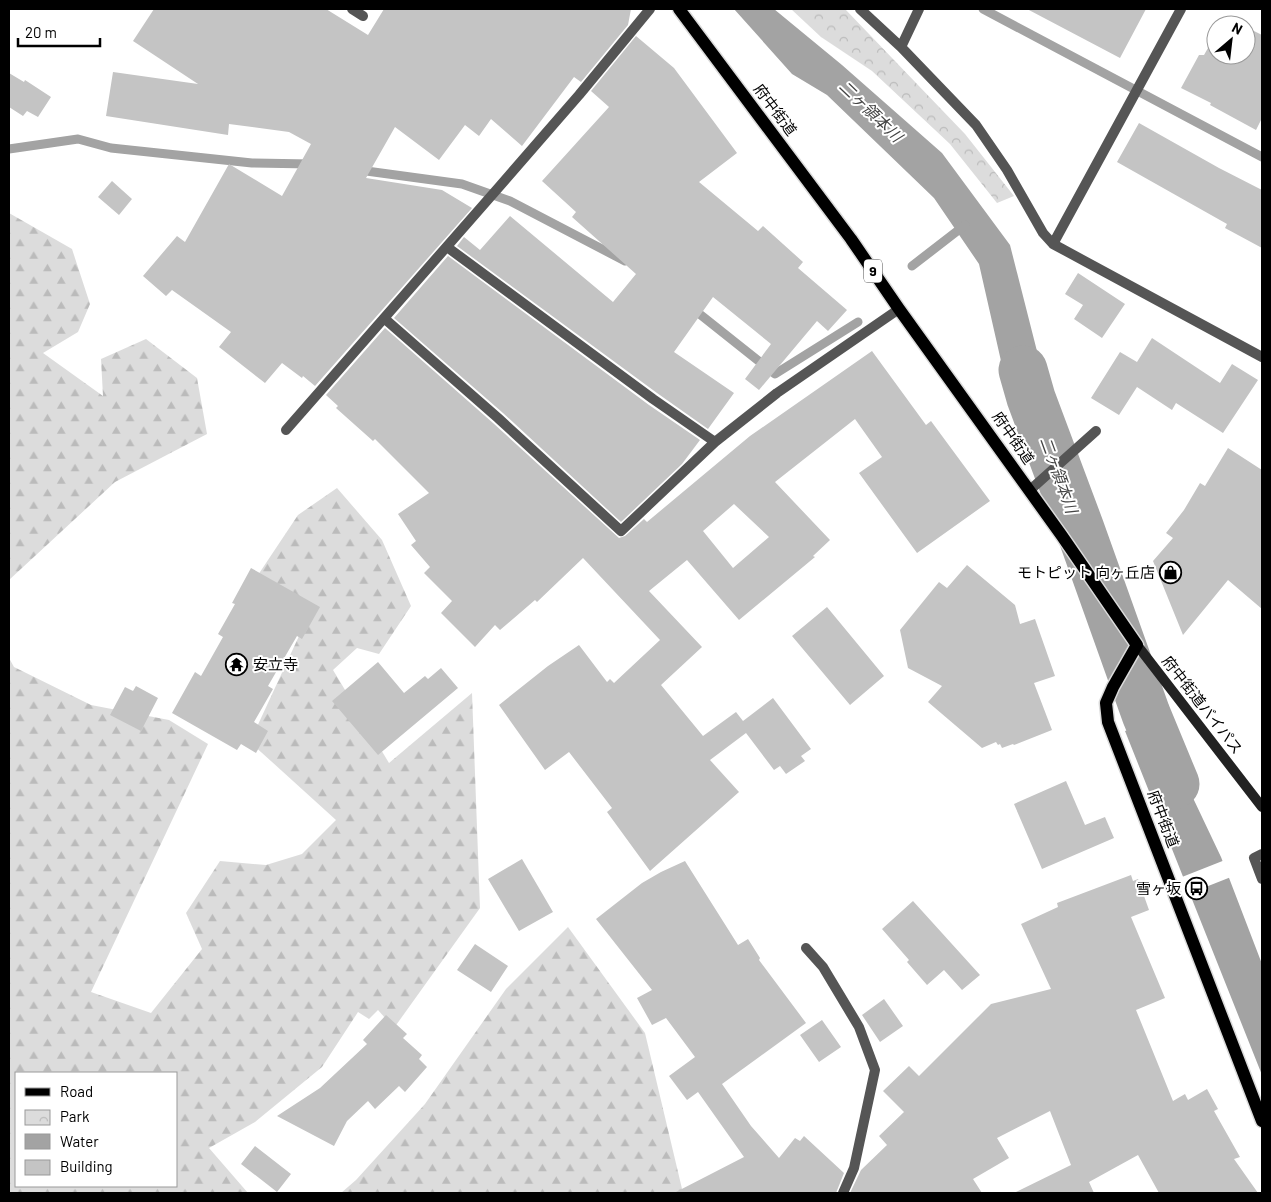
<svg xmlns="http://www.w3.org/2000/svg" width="1271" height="1202" font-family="Barlow,'Noto Sans JP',sans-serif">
<defs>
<pattern id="forest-firs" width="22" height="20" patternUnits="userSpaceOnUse" patternTransform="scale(1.25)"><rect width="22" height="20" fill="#dcdcdc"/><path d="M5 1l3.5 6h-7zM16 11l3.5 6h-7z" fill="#bbb"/></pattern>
<pattern id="park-crowns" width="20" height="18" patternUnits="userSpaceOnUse" patternTransform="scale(1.25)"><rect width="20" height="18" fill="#dcdcdc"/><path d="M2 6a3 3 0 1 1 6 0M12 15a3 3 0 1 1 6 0" fill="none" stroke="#bbb"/></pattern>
</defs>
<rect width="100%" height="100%" fill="#fff"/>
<!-- forest -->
<path fill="url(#forest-firs)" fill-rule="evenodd" d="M9,213L72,249L90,304L78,332L43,353L103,396L101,359L146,339L197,378L207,434L115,482L9,580Z
M337,488L382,540L411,606L379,654L357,648L333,670L389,763L472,693L480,908L394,1028L378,1010L369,1019L358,1012L322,1067L255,1122L209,1148L248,1193H9V658L14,667L91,705L169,720L208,744L91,992L151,1013L202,949L186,913L220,861L266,865L302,854L336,820L250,742L305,623L254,581L298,515ZM16,1073H176V1186H16Z
M568,927L645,1033L683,1193H341L356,1180L425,1104L506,989Z"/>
<!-- park -->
<path fill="url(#park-crowns)" d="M791,9H845L965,134L1014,196L997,203L950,144L872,71L821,37Z"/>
<!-- water -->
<path fill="#a3a3a3" d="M734,9H774L842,65L942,153L1010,245L1056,426L1035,438L1006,383L979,264L934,198L827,95L792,74Z
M1156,720L1221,857L1262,964V1075L1125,731Z"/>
<!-- pier -->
<path fill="#fff" d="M1225,860L1231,877L1188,894L1182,877Z"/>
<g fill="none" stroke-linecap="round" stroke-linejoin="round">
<!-- stream -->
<path stroke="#a3a3a3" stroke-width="9" d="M983,9L1262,157
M9,149L78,139L111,148L252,163L311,164
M359,170L462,184L510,201L625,261
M912,266L965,225
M692,308L775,374L858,322"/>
<!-- river -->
<path stroke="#a3a3a3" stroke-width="49" d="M1023,370L1031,398L1080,529L1146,714L1175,784"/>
</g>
<!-- building -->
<path fill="#c4c4c4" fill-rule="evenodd" d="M154,9H326L368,35L384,9H631L628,25L581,82L574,77L522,146L491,119L479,136L465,125L439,160L395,127L366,178L442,190L472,208L315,386L303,376L302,378L282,363L265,383L219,347L231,332L172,290L166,296L143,276L177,236L185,242L229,164L282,196L311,144L289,132L229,124L228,135L106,116L113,72L198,84L133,41Z
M1027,9H1146L1120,58Z
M1246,27L1262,35V118L1256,130L1210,105L1211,103L1181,88L1199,55H1204L1216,34V55H1246Z
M636,36L674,68L737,153L699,182L758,231L763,226L803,262L798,268L847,310L828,331L817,321L759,390L745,379L771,344L713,297L674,352L734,393L708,429L657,393L457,246L464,237L480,250L510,216L613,302L636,274L572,217L576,212L542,181L609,107L591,91Z
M9,73L24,82L25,80L51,97L38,117L27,111L23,116L9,107Z
M1139,123L1219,168L1262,190V248L1225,228L1227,224L1117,162Z
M112,181L132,199L119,215L98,197Z
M448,256L649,405L700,440L682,464L621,522L503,413L394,318Z
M1078,273L1125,304L1102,338L1074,319L1083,305L1065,294Z
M385,328L493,423L619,538L625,536L644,519L647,522L750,436L872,351L926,425L931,421L990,501L917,553L859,473L882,457L855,419L775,482L830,540L813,556L815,557L739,620L687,560L649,591L702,647L661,685L703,736L736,712L743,721L773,698L811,749L801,756L805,761L786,774L780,766L774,770L746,733L710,760L739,792L650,871L607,812L612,808L569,752L545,770L499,705L548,666L579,645L607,682L610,679L614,683L660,640L583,558L537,602L535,600L500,630L495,625L475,647L441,613L452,601L424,573L430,567L411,545L416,541L398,514L429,493L375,439L373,441L336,408L338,406L326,395ZM734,504L769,537L733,568L703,531Z
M1152,338L1220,383L1232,364L1258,380L1223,433L1176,403L1172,410L1137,387L1119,415L1091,398L1120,352L1137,362Z
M1228,448L1262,470V609L1228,580L1183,635L1153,561L1173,538L1166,533L1184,510L1200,483L1205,486Z
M967,565L1015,605L1020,624L1035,619L1055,676L1034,683L1052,730L1014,745L1013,744L1002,748L1000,744L998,745L996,742L982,748L928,702L942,686L908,668L900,630L939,582L947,588Z
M251,568L320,607L302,639L297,636L268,686L273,689L254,722L268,731L256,753L241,744L237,750L172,713L195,672L201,676L223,637L218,634L235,604L232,603Z
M827,607L884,676L850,705L792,636Z
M378,662L404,693L425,676L428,679L441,668L458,688L378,755L332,701Z
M136,686L158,698L141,731L110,715L125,687L133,691Z
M1066,781L1085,825L1105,817L1114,838L1042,869L1014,804Z
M522,859L553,912L519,931L488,879Z
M685,861L738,945L748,939L760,958L759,960L806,1023L722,1084L751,1126L779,1158L795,1138L800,1141L804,1136L844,1173L836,1193H674L744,1157L698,1092L687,1100L669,1076L695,1057L666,1018L652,1025L637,998L652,990L596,919L642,883L661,872Z
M1131,875L1133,881L1138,879L1149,910L1131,917L1165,998L1136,1010L1173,1101L1185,1094L1188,1100L1207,1089L1218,1109L1214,1111L1240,1157L1234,1159L1258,1193H1159L1138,1155L1089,1182L1094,1193H1014L1071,1165L1050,1111L997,1138L1009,1158L973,1179L982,1193H850L861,1170L887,1145L879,1136L904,1112L883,1091L909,1066L919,1076L991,1004L1051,989L1021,924L1058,907L1057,903Z
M913,901L980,975L962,990L944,970L927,985L907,962L909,960L882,929Z
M475,944L508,966L491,992L457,970Z
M884,999L903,1026L880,1042L862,1015Z
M386,1015L407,1034L403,1038L422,1055L419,1059L427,1067L405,1092L399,1086L375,1109L368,1101L347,1121L334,1146L277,1116L320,1088L367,1044L363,1040Z
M822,1020L841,1047L819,1062L800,1035Z
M255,1146L291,1174L277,1192L241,1164Z"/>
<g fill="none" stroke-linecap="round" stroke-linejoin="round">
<defs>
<path id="primary" d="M679,9L851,239L899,309L1062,536L1137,645L1113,687L1106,703L1108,722L1262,1121"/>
</defs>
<!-- primary casing -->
<use href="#primary" stroke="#dbdbdb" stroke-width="15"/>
<!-- street -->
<path stroke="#555" stroke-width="10" d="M352,9L363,16
M860,9L901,47L976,125L1007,170L1043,233L1053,244L1262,357
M901,47L919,9
M1053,244L1181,9
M447,247L653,399L715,442
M385,319L498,418L621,531L715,442L777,393L899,309
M286,430L499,187L579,95L650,9
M1030,490L1096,431
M1262,854L1254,858L1262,879
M806,948L823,967L859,1027L875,1070L854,1168L843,1193"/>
<!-- secondary -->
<path stroke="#222" stroke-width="10" d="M1137,645L1262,807"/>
<!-- primary -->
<use href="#primary" stroke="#000" stroke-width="12"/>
</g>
<!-- icons -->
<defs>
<symbol id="shop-ring" viewBox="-11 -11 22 22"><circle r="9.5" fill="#fff" stroke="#000" stroke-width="1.5"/><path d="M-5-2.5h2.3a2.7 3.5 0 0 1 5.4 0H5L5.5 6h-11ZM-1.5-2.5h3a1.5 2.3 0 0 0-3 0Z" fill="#000"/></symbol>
<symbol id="temple-ring" viewBox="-11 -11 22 22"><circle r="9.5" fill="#fff" stroke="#000" stroke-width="1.5"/><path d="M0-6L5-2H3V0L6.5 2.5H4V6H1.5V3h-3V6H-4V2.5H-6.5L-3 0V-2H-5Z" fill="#000"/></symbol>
<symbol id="bus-ring" viewBox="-11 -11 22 22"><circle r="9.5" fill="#fff" stroke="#000" stroke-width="1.5"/><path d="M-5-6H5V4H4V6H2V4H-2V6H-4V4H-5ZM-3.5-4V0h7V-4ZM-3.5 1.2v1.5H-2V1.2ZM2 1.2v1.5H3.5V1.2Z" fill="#000"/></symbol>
</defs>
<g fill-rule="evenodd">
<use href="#shop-ring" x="1158" y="560" width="25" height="25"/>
<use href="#temple-ring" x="224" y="652" width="25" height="25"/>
<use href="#bus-ring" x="1184" y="876" width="25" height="25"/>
</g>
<g text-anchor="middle" stroke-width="4" stroke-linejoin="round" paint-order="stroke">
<!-- shield labels -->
<rect fill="#fff" stroke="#4c4c4c" stroke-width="1" x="864" y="259.5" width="18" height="23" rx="4"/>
<g font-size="14" font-weight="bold" fill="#000">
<text x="873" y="276">9</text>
</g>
<!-- street labels -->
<g font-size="15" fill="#000" stroke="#fff">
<text transform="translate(775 110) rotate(53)" y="5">府中街道</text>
<text transform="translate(1013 438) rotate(55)" y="5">府中街道</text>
<text transform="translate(1202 705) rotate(52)" y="5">府中街道バイパス</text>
<text transform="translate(1163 819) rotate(69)" y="5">府中街道</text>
</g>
<!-- poi labels -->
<g font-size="15" fill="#000" stroke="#fff" text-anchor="end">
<text x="1155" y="578">モトピット 向ヶ丘店</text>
<text x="253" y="670" text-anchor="start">安立寺</text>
<text x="1181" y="894">雪ヶ坂</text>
</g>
<!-- water labels -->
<g font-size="16" font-style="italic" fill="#444" stroke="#fff">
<text transform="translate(871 111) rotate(44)" y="6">二ヶ領本川</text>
<text transform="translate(1059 475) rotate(70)" y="6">二ヶ領本川</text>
</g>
</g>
<!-- border -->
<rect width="1271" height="1202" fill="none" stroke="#000000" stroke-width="20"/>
<!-- legend -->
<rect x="15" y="1072" width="162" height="115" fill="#ffffff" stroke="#999999"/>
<rect x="25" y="1088" width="25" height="8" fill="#000000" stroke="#999999"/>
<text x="60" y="1097" font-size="15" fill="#000000">Road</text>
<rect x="25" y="1110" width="25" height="15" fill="url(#park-crowns)" stroke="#999999"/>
<text x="60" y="1122" font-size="15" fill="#000000">Park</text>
<rect x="25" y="1134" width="25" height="15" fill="#a3a3a3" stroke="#999999"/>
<text x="60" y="1147" font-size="15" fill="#000000">Water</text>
<rect x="25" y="1160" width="25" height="15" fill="#c4c4c4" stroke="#999999"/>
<text x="60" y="1172" font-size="15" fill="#000000">Building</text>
<!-- north arrow -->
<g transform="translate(1231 40) rotate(28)"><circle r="24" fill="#ffffff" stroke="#999999"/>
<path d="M0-4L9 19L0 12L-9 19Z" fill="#000000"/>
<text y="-8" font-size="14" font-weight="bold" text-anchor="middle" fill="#000000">N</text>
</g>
<!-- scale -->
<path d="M18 38v8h82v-8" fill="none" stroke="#000000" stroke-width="2.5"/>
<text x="25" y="38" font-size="15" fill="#000000" stroke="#ffffff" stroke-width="4" paint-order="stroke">20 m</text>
</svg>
